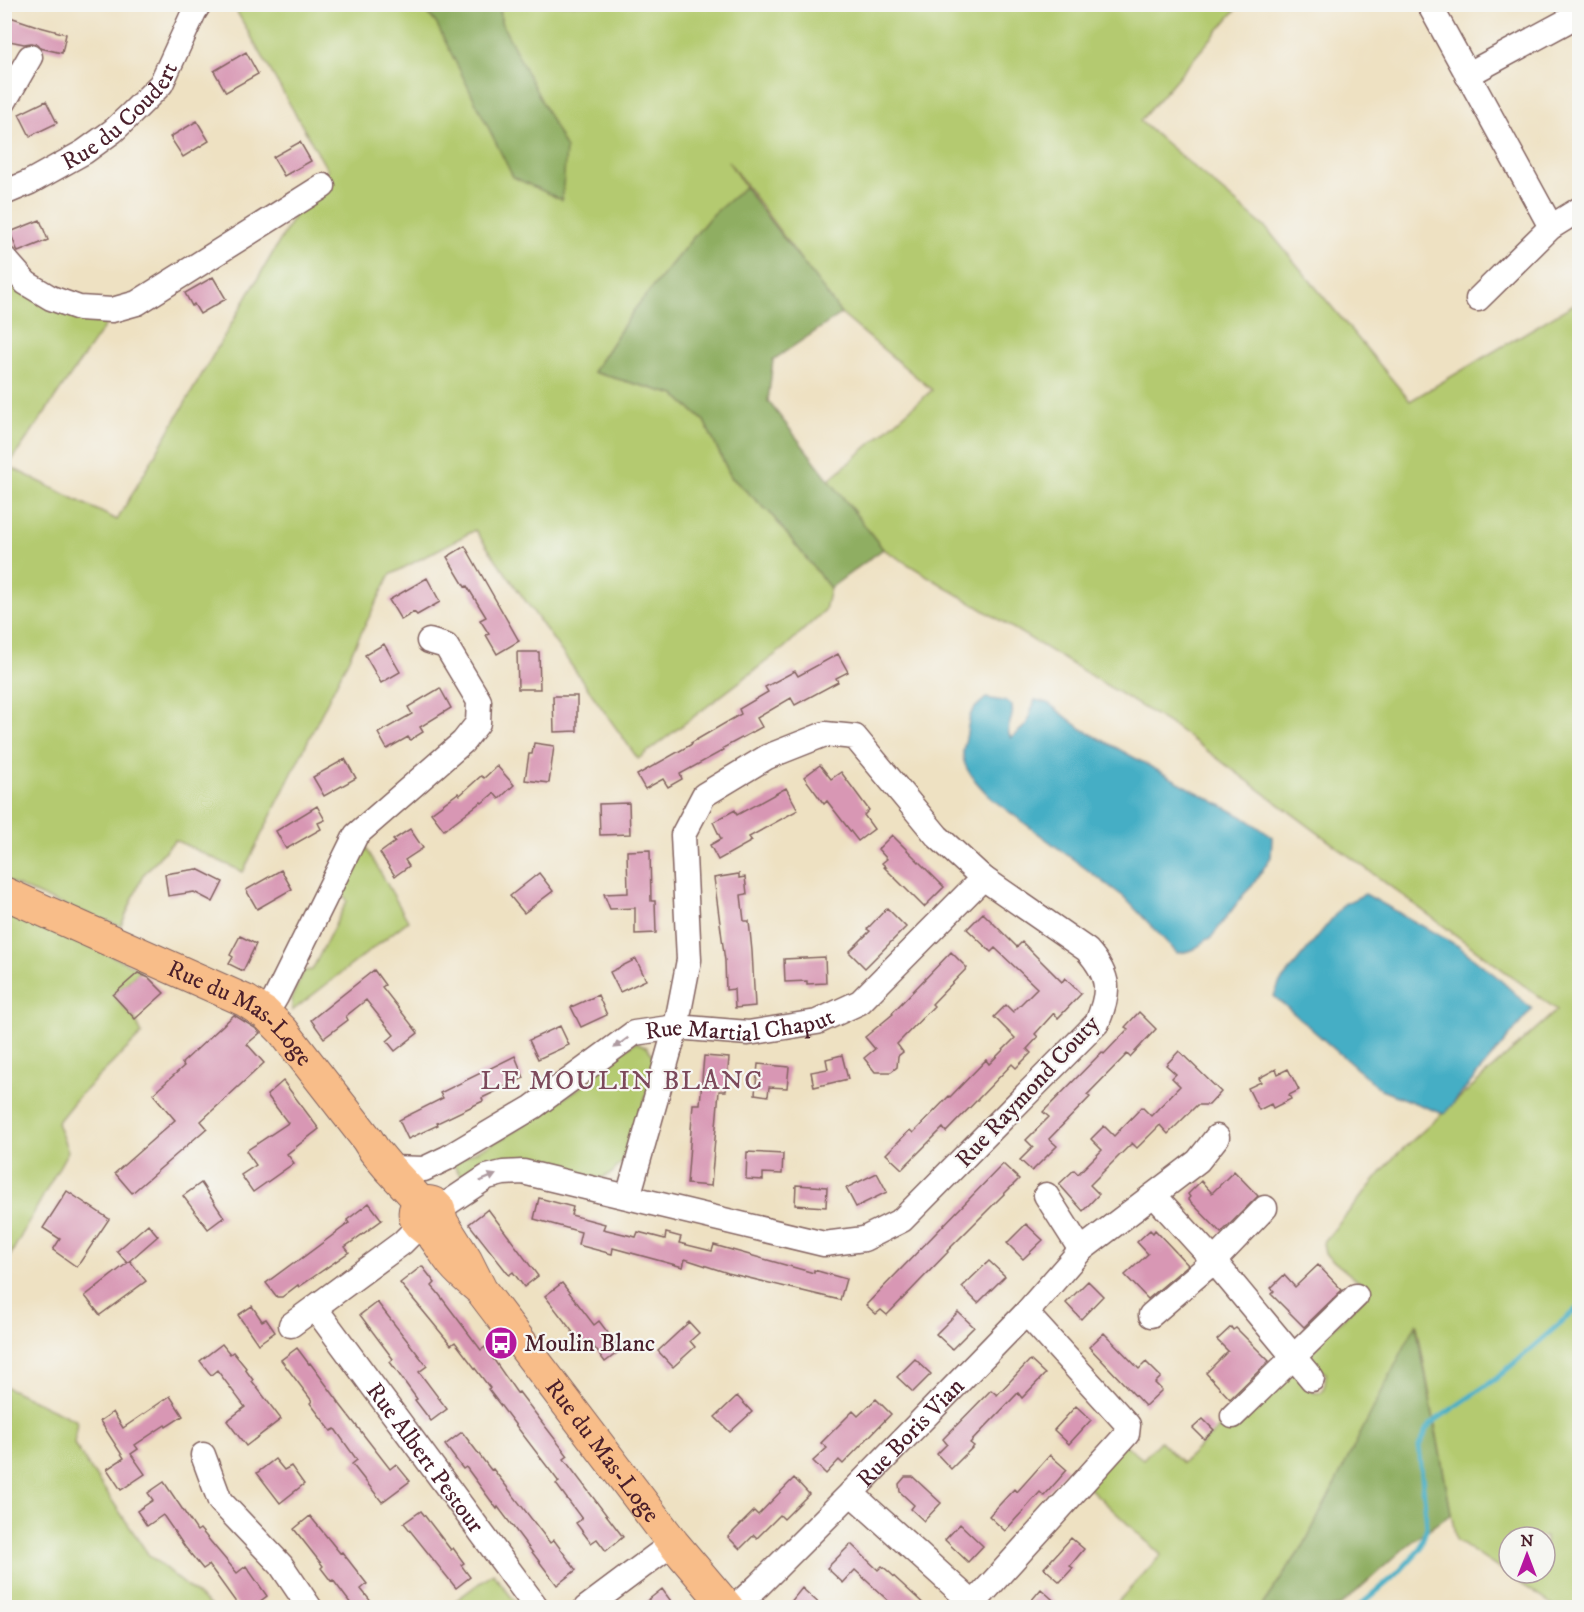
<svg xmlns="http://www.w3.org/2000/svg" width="1584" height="1612" font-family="'IM FELL DW Pica',serif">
<rect width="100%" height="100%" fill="#f6f6f2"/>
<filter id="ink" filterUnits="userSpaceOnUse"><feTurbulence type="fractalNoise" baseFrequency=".0167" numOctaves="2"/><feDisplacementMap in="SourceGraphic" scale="12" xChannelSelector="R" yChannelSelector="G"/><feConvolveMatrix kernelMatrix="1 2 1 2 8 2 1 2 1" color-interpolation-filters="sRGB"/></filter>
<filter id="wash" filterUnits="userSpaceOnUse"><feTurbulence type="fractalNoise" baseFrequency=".008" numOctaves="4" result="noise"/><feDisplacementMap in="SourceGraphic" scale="24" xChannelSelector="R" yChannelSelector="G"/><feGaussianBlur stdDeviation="1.35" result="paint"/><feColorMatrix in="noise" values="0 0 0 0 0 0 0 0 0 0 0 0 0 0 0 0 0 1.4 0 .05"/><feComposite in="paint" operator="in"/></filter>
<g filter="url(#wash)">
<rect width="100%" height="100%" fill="#eee1c2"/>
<!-- green -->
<path fill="#b4ca6f" stroke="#7f744d" stroke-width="1.5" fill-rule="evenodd" d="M233,5H421L436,23L501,22L500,5H1240L1140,121L1268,230L1410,401L1579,301V1607H1556L1456,1540L1417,1325L1304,1545L1261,1607H1113L1161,1555L1084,1483L1121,1442L1143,1459L1160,1441L1182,1463L1220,1427L1233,1423L1293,1368L1306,1388L1315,1393L1322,1392L1325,1384L1326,1373L1313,1368L1306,1356L1370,1291L1325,1254L1323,1243L1394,1157L1557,1010L1175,727L883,549L829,480L932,390L841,314L728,161L745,187L710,217L634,310L593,372L675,395L704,421L731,477L771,514L830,588L825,610L784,648L638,759L475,530L390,575L243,872L175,840L143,875L121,926L50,900L5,880L4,258L26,282L115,311L8,466L117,520L296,213L294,192L328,171ZM1509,1537H1545V1573H1509Z
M366,847L408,921L292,1011V997L304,971L312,970L347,901L343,893Z
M5,904L141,970L113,995L135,1019L142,1034L77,1098L57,1123L68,1151L5,1265Z
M636,1042L647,1047L656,1060L640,1116L625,1159L612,1173L593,1182L567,1175V1169L534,1162L532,1167L465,1182L452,1163L507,1136L590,1081L587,1076Z
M4,1386L77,1421L74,1444L148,1554L212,1607H5Z
M493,1573L519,1607H447Z"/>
<!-- forest -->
<path fill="#8fae62" stroke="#6c6646" stroke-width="1.5" d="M421,5H500L501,22L566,149L562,200L513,177L436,23Z
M745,187C775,230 811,270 841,314L773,360L768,401L883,549L830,588L771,514L731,477L704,421L675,395L593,372L634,310L710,217Z
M1416,1324L1451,1513L1408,1545L1339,1607H1261L1304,1545Z"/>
<!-- water -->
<path fill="#45aec5" stroke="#486678" stroke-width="1.5" d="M986,698L1008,702L1012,705C1012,708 1013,712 1012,715C1011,724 1005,728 1011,738L1026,725L1035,700L1048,703L1082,729L1248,820L1272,837L1271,857L1252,886L1244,894L1210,939H1207C1198,948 1190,952 1177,953L1124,897L992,799C980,786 962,770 963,752C964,745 966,739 967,733C970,712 969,712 986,698Z
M1365,894L1458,946L1496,976L1532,1009L1444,1114L1381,1090L1274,996L1279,984L1344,904Z"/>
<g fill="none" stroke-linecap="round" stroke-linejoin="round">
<!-- stream -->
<path stroke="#45aec5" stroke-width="5" d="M1357,1608L1397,1574L1420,1549L1427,1526L1419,1446L1430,1424L1497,1378L1580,1306"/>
</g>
<g id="blocks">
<!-- building -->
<path fill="#d897b4" d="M4,15L40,27L66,34L62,53L40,48L37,44L31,43L24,44L4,40Z
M246,52L258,74L226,92L214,71Z
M46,101L57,123L30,136L19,114Z
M197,121L209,141L183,157L170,137Z
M300,142L311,161L284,176L273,157Z
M40,220L48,240L18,252L10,232Z
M213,277L226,299L200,314L194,304L192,306L185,293Z
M465,546L519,641L497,654L486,635L489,634L480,620L486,617L467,586L465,587L447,557Z
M427,578L440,602L417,615L414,612L401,620L389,600Z
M384,644L400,672L381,683L365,655Z
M517,652H539L540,689H518Z
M838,654L848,672L836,678L838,682L795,705L791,698L757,718L762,727L723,748L724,750L680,774L682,779L668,787L663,779L645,789L637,775L692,744L691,743L741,714L739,709L768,692L765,687L795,671L798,676Z
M440,688L451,708L420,727L423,732L410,740L408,737L387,749L378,733L412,714L408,707Z
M553,696H577V731L554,732Z
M534,743L554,746L549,783L525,780L529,754H532Z
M345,759L356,778L324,796L313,777Z
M820,765L831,779L841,772L869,810L864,815L874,829L858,841L827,801L824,804L804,777Z
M497,766L514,785L499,799L494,793L482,803L481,802L444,830L431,813L458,793L460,795L481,776L484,778Z
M786,788L798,810L749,837L752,841L718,860L710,845L721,839L713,822L735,810L737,815Z
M629,803L630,834L600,835L599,804Z
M317,806L325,820L318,823L321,829L286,849L276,831Z
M410,829L423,848L405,860L409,866L395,876L380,853L395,842L393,840Z
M892,835L944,887L924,907L884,867H886L882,863L887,859L878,849Z
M650,850L651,901H655L656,933L635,934V908L610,909L604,894L628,893L627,851Z
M197,869L223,882L213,902L194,892L168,896L165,874Z
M281,870L292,889L257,909L246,890Z
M539,873L553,891L524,913L510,896Z
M739,874V878L745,877L747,894L741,895L744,921H749L752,951L755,1006L735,1008L734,989L726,990L725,961L714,878Z
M887,908L906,927L865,968L849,952L870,931L867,929Z
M983,913L1017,947L1022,942L1062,982L1065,978L1081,994L1058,1018L1054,1013L1035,1034L1038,1037L1027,1049L1031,1053L1016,1068L1012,1064L946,1132L943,1128L902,1169L886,1154L910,1130L913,1133L949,1096L950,1097L986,1060L989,1064L1015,1038L994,1017L1006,1005L1013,1012L1037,988L995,948L991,952L967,929Z
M240,936L256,944L243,971L229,964L233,957L230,955Z
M951,952L967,968L932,1004L934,1006L897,1044L903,1052L898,1056L897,1067L891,1072H875L864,1058L875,1049L865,1037L893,1014L892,1013Z
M825,957L826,983L807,984V981L785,982L784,959Z
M636,959L646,980L620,992L610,972Z
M374,970L385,985L382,987L418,1033L395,1051L387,1041L394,1035L366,1000L346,1016L348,1020L324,1038L311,1020Z
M138,973L149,978L164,993L135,1019L113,995Z
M598,995L607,1015L581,1027L571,1007Z
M1139,1012L1156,1029L1130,1057L1127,1054L1087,1095L1090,1097L1049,1139L1057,1146L1032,1171L1020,1160L1033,1147L1026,1140L1049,1117L1043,1112L1102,1052L1104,1054L1128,1029L1125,1027Z
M234,1015L255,1028L260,1033L247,1044L264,1063L201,1121L207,1128L132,1193L115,1173L175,1120L153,1094L184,1066L182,1063Z
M560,1026L569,1045L538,1059L529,1040Z
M1179,1051L1221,1092L1209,1105H1197L1168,1134L1160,1125L1137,1148L1132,1143L1090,1185L1099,1194L1083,1211L1059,1184L1074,1170L1078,1174L1102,1150L1091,1139L1104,1126L1114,1136L1142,1107L1151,1116L1180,1086L1172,1078L1176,1074L1166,1065Z
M842,1055L848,1079L814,1087L811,1072L828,1069L826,1059Z
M515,1056L524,1078L482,1098L483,1101L437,1123L438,1125L408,1139L399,1120L443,1098L440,1093Z
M704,1056L729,1058L726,1091H719L711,1186L687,1184L693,1104H700Z
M758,1064L789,1067L787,1088L769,1087L768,1096L755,1094Z
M1276,1069L1278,1074L1288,1069L1299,1090L1289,1095L1291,1099L1273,1108L1271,1104L1259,1110L1248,1088L1261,1082L1259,1078Z
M283,1081L319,1129L287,1154L294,1163L253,1192L241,1175L256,1165L246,1151L288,1123L267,1095Z
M747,1152L783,1154L782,1174L763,1173V1180L746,1179Z
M1003,1164L1019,1179L947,1251L948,1252L887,1315L881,1310L876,1314L866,1305Z
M1234,1171L1258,1196L1221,1233L1188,1199L1190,1197L1188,1194L1201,1181L1212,1193Z
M877,1173L887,1192L856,1207L846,1188Z
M201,1183L224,1217L208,1229L183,1196Z
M796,1185L827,1187L826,1207L795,1205Z
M67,1191L109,1219L77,1267L53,1250L60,1239L43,1228Z
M539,1198L573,1207L571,1215L605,1224L603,1229L636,1237L638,1232L665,1239L666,1233L681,1237L679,1243L712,1251L714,1245L814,1273V1270L846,1279L840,1300L728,1273L685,1259L683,1267L613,1248L612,1254L578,1245L581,1232L534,1219Z
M369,1203L382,1220L345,1247L349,1252L299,1287L298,1285L282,1297H277L266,1283L293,1263L294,1264L349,1223L347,1220Z
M488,1209L538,1276L524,1287L513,1272L509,1275L469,1224Z
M148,1224L158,1236L127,1263L117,1251Z
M1026,1224L1043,1240L1023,1259L1007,1243Z
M1150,1230L1153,1233L1155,1230L1188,1265L1148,1299L1125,1275L1148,1254L1137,1242Z
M130,1261L146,1281L100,1315L85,1296Z
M989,1261L1005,1276L978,1303L962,1287Z
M1318,1265L1342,1290L1304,1327L1271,1294L1274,1291L1271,1288L1284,1275L1295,1287Z
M422,1266L435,1283L432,1286L438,1293L481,1350L485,1347L517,1393L519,1392L568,1456L564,1459L623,1537L606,1551L597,1539L591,1543L576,1523L582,1519L556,1484L559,1482L488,1389L490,1388L455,1342L451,1345L400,1283Z
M1088,1281L1103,1296L1081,1319L1066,1303Z
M562,1283L594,1325L599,1321L621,1350L605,1362L594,1347L588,1352L545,1296Z
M377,1302L427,1366L419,1372L447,1409L431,1421L415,1400L417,1399L390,1362L393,1359L360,1315Z
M252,1306L262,1321L266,1319L275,1332L258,1344L238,1315Z
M958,1312L974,1327L952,1349L936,1334Z
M689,1322L699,1333L690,1341L695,1347L673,1367L658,1351Z
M1231,1327L1233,1330L1236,1328L1269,1361L1230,1399L1206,1373L1228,1351L1217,1340Z
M1104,1333L1139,1369L1146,1362L1161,1377L1155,1383L1162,1390L1145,1406L1089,1347Z
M222,1344L230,1354L233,1352L246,1368L245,1369L253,1380L252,1381L281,1419L246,1446L227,1421L245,1407L217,1370L211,1375L200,1361Z
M297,1348L309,1364L310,1363L339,1402H338L390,1469L396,1464L410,1481L382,1502L352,1464L357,1460L335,1429L331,1431L310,1403L312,1401L281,1360Z
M915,1359L931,1374L913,1392L897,1377Z
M1030,1360L1045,1374L1022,1398L1018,1393L970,1443L974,1446L951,1469L937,1454L947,1444L943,1439L991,1390L997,1395Z
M170,1396L183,1416L166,1427L165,1425L135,1445L138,1449L131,1454L145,1474L121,1490L107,1469L124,1458L100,1421L113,1412L123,1428Z
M737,1396L752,1412L730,1432L715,1417Z
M876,1399L891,1414L843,1464L839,1460L826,1474L813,1461L827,1448L821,1443L853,1411L858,1416Z
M1076,1406L1091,1420L1069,1444L1054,1430Z
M1203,1419L1214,1430L1204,1439L1193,1428Z
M462,1432L491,1470L493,1469L550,1543L554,1540L576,1570L557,1585L498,1507L497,1509L466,1467L463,1469L445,1445Z
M1050,1455L1067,1470L1044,1496L1040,1492L1005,1531L989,1516L1014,1489L1017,1492Z
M275,1459L284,1470L291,1466L304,1484L280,1503L257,1473Z
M905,1477H913L941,1503L924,1521L911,1509L914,1505L900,1492L899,1484Z
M794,1478L809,1494L784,1519L780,1515L757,1538L754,1535L740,1549L728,1537L754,1511L758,1515Z
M164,1482L197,1531L200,1529L237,1573L246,1566L267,1596L251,1608H240L209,1565L203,1569L185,1547L163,1515L147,1526L137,1511L153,1500L148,1493Z
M421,1511L451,1550L453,1548L464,1563L461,1565L470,1577L456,1588L404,1523Z
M310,1516L340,1553L342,1552L367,1584L361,1589L376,1608H354L333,1580L331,1581L321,1568L323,1566L294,1529Z
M960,1524L983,1546L968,1562L945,1540Z
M1071,1538L1084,1549L1070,1566L1073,1568L1060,1582L1044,1568Z
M851,1544L878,1570L882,1566L888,1571L928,1608H896L855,1570L843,1583L827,1568Z
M802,1588L824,1608H786Z
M662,1589L676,1608H638Z
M1041,1589L1062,1608H1025Z"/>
</g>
</g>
<g filter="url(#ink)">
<use href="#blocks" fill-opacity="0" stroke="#836360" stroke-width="1.5"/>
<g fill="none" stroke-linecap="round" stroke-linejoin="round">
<defs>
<g id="minor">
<path d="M1429,4L1551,227"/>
<path d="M1467,75L1580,14"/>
<path d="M4,102L30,57"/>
<path id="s1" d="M4,193L30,182L84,152L113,131L131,114L161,84L194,12L199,4"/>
<path d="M4,258L26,283L51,298L79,308L112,310L137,303L323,186"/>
<path d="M1478,299L1551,227L1580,209"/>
<path d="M266,1014L276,997L356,835L463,742L478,723L479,701L446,646L429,641"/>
<path id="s2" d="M389,1168L424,1169L447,1158L533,1107L634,1033L676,1027L748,1033L817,1022L860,1002L983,878"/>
<path d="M1154,1195L1214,1261L1312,1379"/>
<path d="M439,1209L487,1177L503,1173L523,1172L824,1244L864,1239L902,1220L1097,1023C1110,992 1111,977 1087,950L983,878L937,836L855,737L825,734L767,757L704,795L683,835L689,960L676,1027L628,1197"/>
<path d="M1081,1250L1198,1161L1217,1137"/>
<path id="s3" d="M315,1308L537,1608"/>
<path d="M1151,1315L1214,1261L1265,1208"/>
<path d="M291,1325L402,1243L414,1231L419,1224"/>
<path d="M1233,1416L1356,1296"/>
<path d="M203,1455L220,1501L281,1565L310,1608"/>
<path d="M851,1493L978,1608"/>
<path d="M974,1603L1127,1434L1128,1425L1026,1313"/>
<path d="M586,1608L673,1543"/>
<path id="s4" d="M734,1608L759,1585L851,1493L1026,1313L1081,1250L1046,1195"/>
</g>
<g id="major">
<path id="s5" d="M4,893L246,1001L266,1014L283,1031L367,1139L374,1150L389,1168L414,1195L420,1204"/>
<path id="s6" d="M481,1290L466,1260L442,1222L439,1209L433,1203L429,1202C421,1202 413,1207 415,1216C416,1225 428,1230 434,1237C441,1246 446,1256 453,1264C461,1274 472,1282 481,1290L673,1543L728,1608"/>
</g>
</defs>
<!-- minor casing -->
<use href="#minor" stroke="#836360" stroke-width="27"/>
<!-- major casing -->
<use href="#major" stroke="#836360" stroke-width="34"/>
<!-- minor -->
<use href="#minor" stroke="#fff" stroke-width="24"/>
<!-- major -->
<use href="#major" stroke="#f8bd89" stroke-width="32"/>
</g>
<!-- one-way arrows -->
<defs><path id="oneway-solid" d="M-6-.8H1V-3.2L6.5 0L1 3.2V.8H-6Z" transform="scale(1.5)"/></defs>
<g fill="#ae9aa0">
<use href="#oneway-solid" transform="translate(621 1043) rotate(144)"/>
<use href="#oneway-solid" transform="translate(488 1178) rotate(-23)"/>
</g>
</g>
<!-- icons -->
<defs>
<symbol id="bus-disc" viewBox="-11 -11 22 22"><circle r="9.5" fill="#b5179e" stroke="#f6f6f2"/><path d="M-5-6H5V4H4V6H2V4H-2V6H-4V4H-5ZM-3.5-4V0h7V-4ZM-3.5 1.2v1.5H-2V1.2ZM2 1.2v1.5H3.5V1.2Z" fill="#fff"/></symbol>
</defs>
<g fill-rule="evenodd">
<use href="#bus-disc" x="482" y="1324" width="38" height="38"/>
</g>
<g text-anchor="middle" stroke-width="4.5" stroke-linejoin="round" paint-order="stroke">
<!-- street labels -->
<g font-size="24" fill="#4a1f2b" stroke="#f6f6f2">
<text dy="8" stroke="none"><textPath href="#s1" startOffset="141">Rue du Coudert</textPath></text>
<text dy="8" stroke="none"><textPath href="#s5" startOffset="267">Rue du Mas-Loge</textPath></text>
<text dy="8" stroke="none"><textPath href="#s2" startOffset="392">Rue Martial Chaput</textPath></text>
<text transform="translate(1027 1091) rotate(-47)" y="8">Rue Raymond Couty</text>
<text dy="8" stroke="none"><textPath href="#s4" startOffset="249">Rue Boris Vian</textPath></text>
<text dy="8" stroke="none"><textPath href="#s6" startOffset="429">Rue du Mas-Loge</textPath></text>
<text dy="8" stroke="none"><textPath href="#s3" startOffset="186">Rue Albert Pestour</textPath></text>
</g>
<!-- poi labels -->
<g font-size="24" fill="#4a1f2b" stroke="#f6f6f2" text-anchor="start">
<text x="524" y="1351">Moulin Blanc</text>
</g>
<!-- quarter labels -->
<g font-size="27" letter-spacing="1.5" fill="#7c495b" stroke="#f6f6f2">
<text x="622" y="1089">LE MOULIN BLANC</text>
</g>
</g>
<!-- margin -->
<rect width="1584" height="1612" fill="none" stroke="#f6f6f2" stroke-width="24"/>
<!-- north arrow -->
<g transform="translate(1527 1555)"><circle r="28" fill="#f6f6f2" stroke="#b1a0a2" stroke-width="1.5"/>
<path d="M0-4.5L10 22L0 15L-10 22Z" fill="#b5179e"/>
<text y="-9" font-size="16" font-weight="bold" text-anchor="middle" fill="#4a1f2b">N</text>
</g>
</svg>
